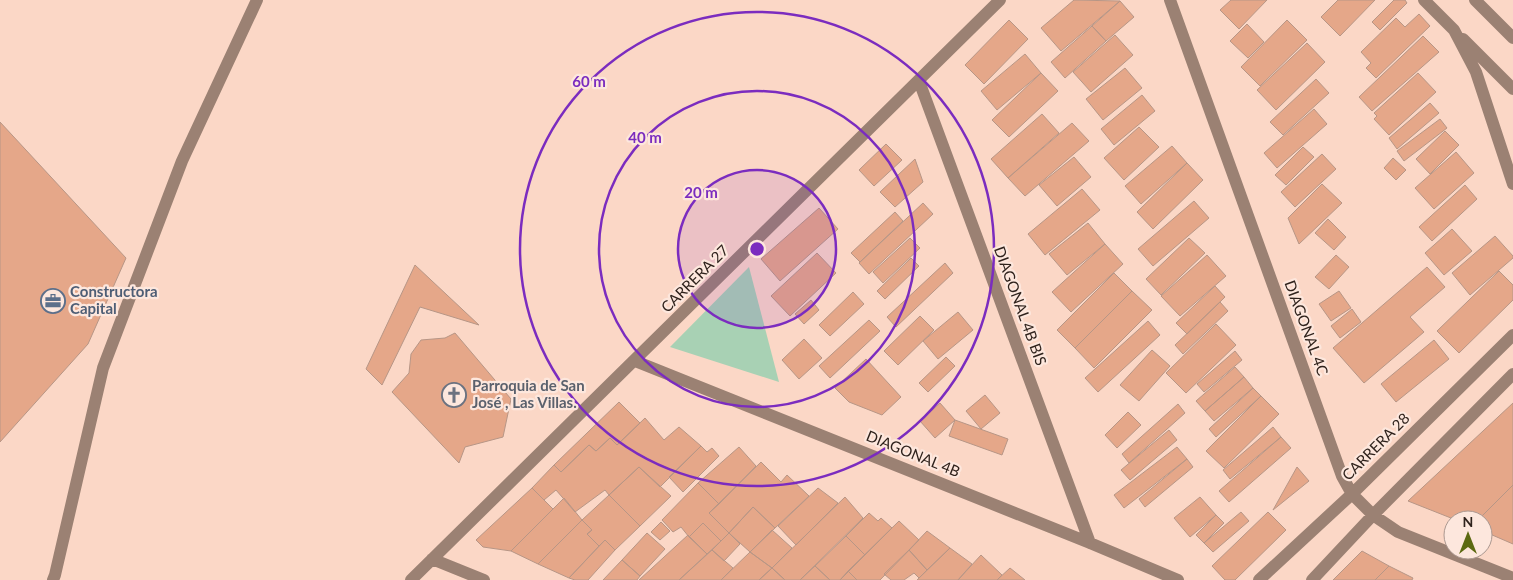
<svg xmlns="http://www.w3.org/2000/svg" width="1513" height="580" font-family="Lato,sans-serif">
<rect width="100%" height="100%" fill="#fbd7c6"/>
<!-- green -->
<path fill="#a8d1b4" d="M749,267L779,382L670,347Z"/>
<!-- building -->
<path fill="#e5a789" stroke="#b79686" d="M1074,0L1120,1L1061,51L1041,28Z
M1231,0H1267L1239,29L1220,10Z
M1338,0H1375L1340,36L1321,17Z
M1394,0H1405L1407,3L1380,30L1372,22Z
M1120,1L1134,17L1106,41L1092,26Z
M1419,14L1430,26L1376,78L1366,68L1371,63L1361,52L1396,18L1405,27Z
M1009,20L1028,39L984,84L965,65Z
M1287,20L1307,40L1260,86L1241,67Z
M1247,24L1264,42L1248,58L1230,41Z
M1092,26L1106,41L1065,78L1051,62Z
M1115,35L1133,55L1091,92L1073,72Z
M1423,36L1439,52L1372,111L1359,97Z
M1307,43L1325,62L1276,110L1257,90Z
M1025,54L1041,73L997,110L981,91Z
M1125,68L1142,88L1103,120L1086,99Z
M1041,73L1058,91L1009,137L992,120Z
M1418,73L1436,92L1389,135L1374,119L1377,116L1374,113Z
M1316,79L1329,93L1283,135L1270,122Z
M1142,95L1155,111L1114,145L1101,129Z
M1430,103L1439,113L1397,149L1389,138Z
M1314,109L1327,124L1277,168L1264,153Z
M1042,114L1059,133L1008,178L991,159Z
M1440,119L1447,128L1404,161L1397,151Z
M0,122L126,258L88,344L0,442Z
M1072,123L1089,141L1025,196L1008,178Z
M1139,127L1159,147L1124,180L1104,158Z
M1445,131L1459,145L1430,174L1416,159Z
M886,144L902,160L874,186L859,170Z
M1172,146L1187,163L1141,204L1125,186Z
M1303,147L1314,157L1286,185L1275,175Z
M1456,152L1474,173L1434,209L1415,188Z
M1322,154L1336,169L1295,207L1281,192Z
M1074,157L1091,177L1057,206L1039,185Z
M1393,158L1406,170L1396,180L1384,168Z
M915,159L923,182L895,207L880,192Z
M1187,163L1203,180L1153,229L1137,212Z
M1322,184L1342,203L1299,244L1288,218Z
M1465,185L1477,199L1432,241L1419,227Z
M1082,189L1100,210L1045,255L1028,234Z
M1194,201L1209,218L1153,266L1138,249Z
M923,203L933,214L869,274L859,263Z
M819,208L838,229L780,281L761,259Z
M895,212L903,221L860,262L851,253Z
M1328,219L1346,237L1334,250L1315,233Z
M1088,223L1105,244L1067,275L1049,254Z
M1452,229L1472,251L1444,275L1425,253Z
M1495,236L1513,256V258L1470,295L1452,273Z
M910,238L920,248L883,283L873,272Z
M1189,238L1205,253L1161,295L1146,279Z
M1105,244L1123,264L1071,312L1052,292Z
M817,253L836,273L790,316L771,296Z
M1207,255L1226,276L1180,316L1161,296Z
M1336,255L1349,267L1329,289L1315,277Z
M911,258L919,266L885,299L877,291Z
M945,263L953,273L896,327L887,317Z
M415,265L479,325L420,307L382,385L366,369Z
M1427,267L1445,287L1410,317L1424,332L1364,383L1333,348Z
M1499,271L1513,285V300L1459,353L1437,331Z
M1114,273L1132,291L1075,348L1057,330Z
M1215,286L1225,297L1187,334L1176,323Z
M1132,291L1152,310L1094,368L1075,348Z
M1339,291L1351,308L1331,321L1319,304Z
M853,292L864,304L830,336L819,325Z
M811,300L819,310L804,324L795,314Z
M1220,302L1228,311L1183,354L1175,345Z
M1352,309L1361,322L1340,338L1331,326Z
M958,312L973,330L938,359L923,341Z
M920,316L934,330L898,365L884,351Z
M869,320L880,331L830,378L819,366Z
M1148,321L1160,335L1098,392L1085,378Z
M1216,324L1236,345L1186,393L1166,373Z
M455,333L511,399L503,437L465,447L459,463L392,392L409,373L411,354L421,340L445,338Z
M804,339L822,358L799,379L782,360Z
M1434,340L1449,359L1396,402L1381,384Z
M1152,350L1170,366L1139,401L1120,385Z
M1235,351L1242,360L1204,392L1197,384Z
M946,357L955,366L928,392L919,383Z
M866,359L901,397L882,415L849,402L835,388Z
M1235,367L1244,377L1205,411L1196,401Z
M1244,377L1253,388L1214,421L1205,411Z
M1253,388L1261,396L1216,437L1209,429Z
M985,395L1000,413L981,429L966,411Z
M1261,396L1279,414L1224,468L1206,451Z
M619,402L640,423L617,445L610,438L596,451L589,445L561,472L554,465Z
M940,403L955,420L935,438L920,421Z
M1513,403V485L1478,520H1456L1408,501Z
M1178,404L1185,413L1129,463L1122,454Z
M1128,412L1141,425L1117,448L1105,435Z
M645,418L664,440L679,427L701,446L660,487L639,467L609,495L605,490L575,512L556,490L544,500L532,488L554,465L561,472L589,445L596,451L610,438L617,445Z
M955,420L1008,439L1002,455L949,436Z
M1273,427L1281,437L1230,479L1223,470Z
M1169,430L1177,440L1130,480L1121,470Z
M1281,437L1291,448L1229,502L1219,491Z
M701,446L707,452L712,448L719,456L683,492L669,477Z
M739,447L756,466L719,504L698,483Z
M1177,447L1187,459L1124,508L1114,495Z
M1187,459L1193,467L1145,507L1139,499Z
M761,462L781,482L787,475L809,496L775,528L753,507L729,533L709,513Z
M639,467L671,496L640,526L609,495Z
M1297,467L1309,481L1273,510Z
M698,483L719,504L709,513L729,533L721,541L703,523L689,537L681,527L673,532L662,520Z
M1513,485V544L1483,531V520H1478Z
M532,488L553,509L511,551L483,547L476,540Z
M818,488L838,503L796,545L778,526Z
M609,495L640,526L615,550L605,540L599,546L587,534L592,530L582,520Z
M845,497L863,518L800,580H785L772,568Z
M1200,497L1216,515L1190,537L1174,518Z
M564,498L582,520L538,564L511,551Z
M753,507L775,528L750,552L729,533Z
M1241,512L1249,521L1213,552L1204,543Z
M1268,512L1286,530L1235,580H1225L1212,566Z
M869,513L878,521L881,518L892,528L865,555L846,536Z
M1216,515L1224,523L1204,543L1196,535Z
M582,520L592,530L587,534L599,546L569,578L538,564Z
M899,521L919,540L880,580H857L848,571Z
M661,522L670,531L660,540L651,532Z
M703,523L721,541L707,554L689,537Z
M772,530L792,548L772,568L750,552Z
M927,531L950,548L927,570L909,550Z
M647,533L665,549L640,576L622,560Z
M729,533L740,544L724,561L712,550Z
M688,535L707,554L679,580H639Z
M846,536L865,555L840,580H830L815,566Z
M605,540L615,550L588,580H575L569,578Z
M950,548L972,564L958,580H917Z
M712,550L733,568L721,580H679Z
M909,550L927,570L919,578L914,573L904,580H891L884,574Z
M1362,551L1389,566L1375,580H1333Z
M750,552L772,568L759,580H721Z
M981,555L1002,575L997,580H958Z
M622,560L640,576L637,580H603Z
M815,566L830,580H800Z
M1389,566L1413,578L1412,580H1375Z
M772,568L785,580H759Z
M1010,568L1025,580H997Z
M848,571L857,580H840Z"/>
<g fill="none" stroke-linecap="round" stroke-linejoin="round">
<!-- minor -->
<path stroke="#9b8173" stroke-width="12" d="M1170,0L1342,476L1352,494L1373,515L1398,532L1513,578
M1424,0L1454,30L1476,72L1513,184
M1475,0L1513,38
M1463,39L1513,89
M919,81L1090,543
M635,361L1090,543L1178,580
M432,559L484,580
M53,580L55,575L103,368L182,161L257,0
M411,580L1000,0
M1259,580L1352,494L1513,335
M1312,580L1373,515L1513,374"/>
</g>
<!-- distance rings -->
<circle cx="757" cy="249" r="79" fill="#7b2cbf" fill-opacity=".12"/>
<g fill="none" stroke="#7b2cbf" stroke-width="2.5">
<circle cx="757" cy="249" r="79"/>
<circle cx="757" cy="249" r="158"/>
<circle cx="757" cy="249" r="237"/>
</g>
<!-- icons -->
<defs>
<symbol id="office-ring" viewBox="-11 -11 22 22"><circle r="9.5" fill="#fde7dd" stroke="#5c6f8a" stroke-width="1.5"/><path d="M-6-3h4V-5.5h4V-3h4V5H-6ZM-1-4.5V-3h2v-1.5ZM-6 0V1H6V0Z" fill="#5c6f8a"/></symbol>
<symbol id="church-ring" viewBox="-11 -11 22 22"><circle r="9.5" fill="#fde7dd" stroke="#6b7280" stroke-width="1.5"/><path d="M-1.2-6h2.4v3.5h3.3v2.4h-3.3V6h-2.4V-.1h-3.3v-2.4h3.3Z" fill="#6b7280"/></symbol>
</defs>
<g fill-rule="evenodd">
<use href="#office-ring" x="39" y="287" width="28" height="28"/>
<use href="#church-ring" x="440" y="381" width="28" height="28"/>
</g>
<g text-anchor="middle" stroke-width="4.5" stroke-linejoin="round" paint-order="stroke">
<!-- street labels -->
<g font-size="15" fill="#2f221c" stroke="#fde7dd">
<text transform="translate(695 279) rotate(-45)" y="5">CARRERA 27</text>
<text transform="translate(1020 306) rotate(70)" y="5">DIAGONAL 4B BIS</text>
<text transform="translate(1306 328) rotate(70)" y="5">DIAGONAL 4C</text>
<text transform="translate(1376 447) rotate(-45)" y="5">CARRERA 28</text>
<text transform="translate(913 454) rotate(22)" y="5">DIAGONAL 4B</text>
</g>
<!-- service labels -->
<g font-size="15" font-weight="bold" fill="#4e5e75" stroke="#fde7dd" text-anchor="start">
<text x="70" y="297">Constructora<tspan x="70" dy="17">Capital</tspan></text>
</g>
<!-- worship labels -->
<g font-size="15" font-weight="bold" fill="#5b616d" stroke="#fde7dd" text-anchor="start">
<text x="472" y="391">Parroquia de San<tspan x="472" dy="17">José , Las Villas.</tspan></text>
</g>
</g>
<circle cx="757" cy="249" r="8" fill="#7b2cbf" stroke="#fde7dd" stroke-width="2.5"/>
<g font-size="15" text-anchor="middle" font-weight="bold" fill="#7b2cbf" stroke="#fde7dd" stroke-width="4.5" stroke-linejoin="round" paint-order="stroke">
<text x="589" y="87">60 m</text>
<text x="645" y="143">40 m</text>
<text x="701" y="198">20 m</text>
</g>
<!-- north arrow -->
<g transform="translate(1468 535)"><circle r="24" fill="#fde7dd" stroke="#ab9890"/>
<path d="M0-4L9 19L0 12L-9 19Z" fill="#5c6911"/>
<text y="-8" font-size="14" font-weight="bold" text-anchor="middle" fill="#2f221c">N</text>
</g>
</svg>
